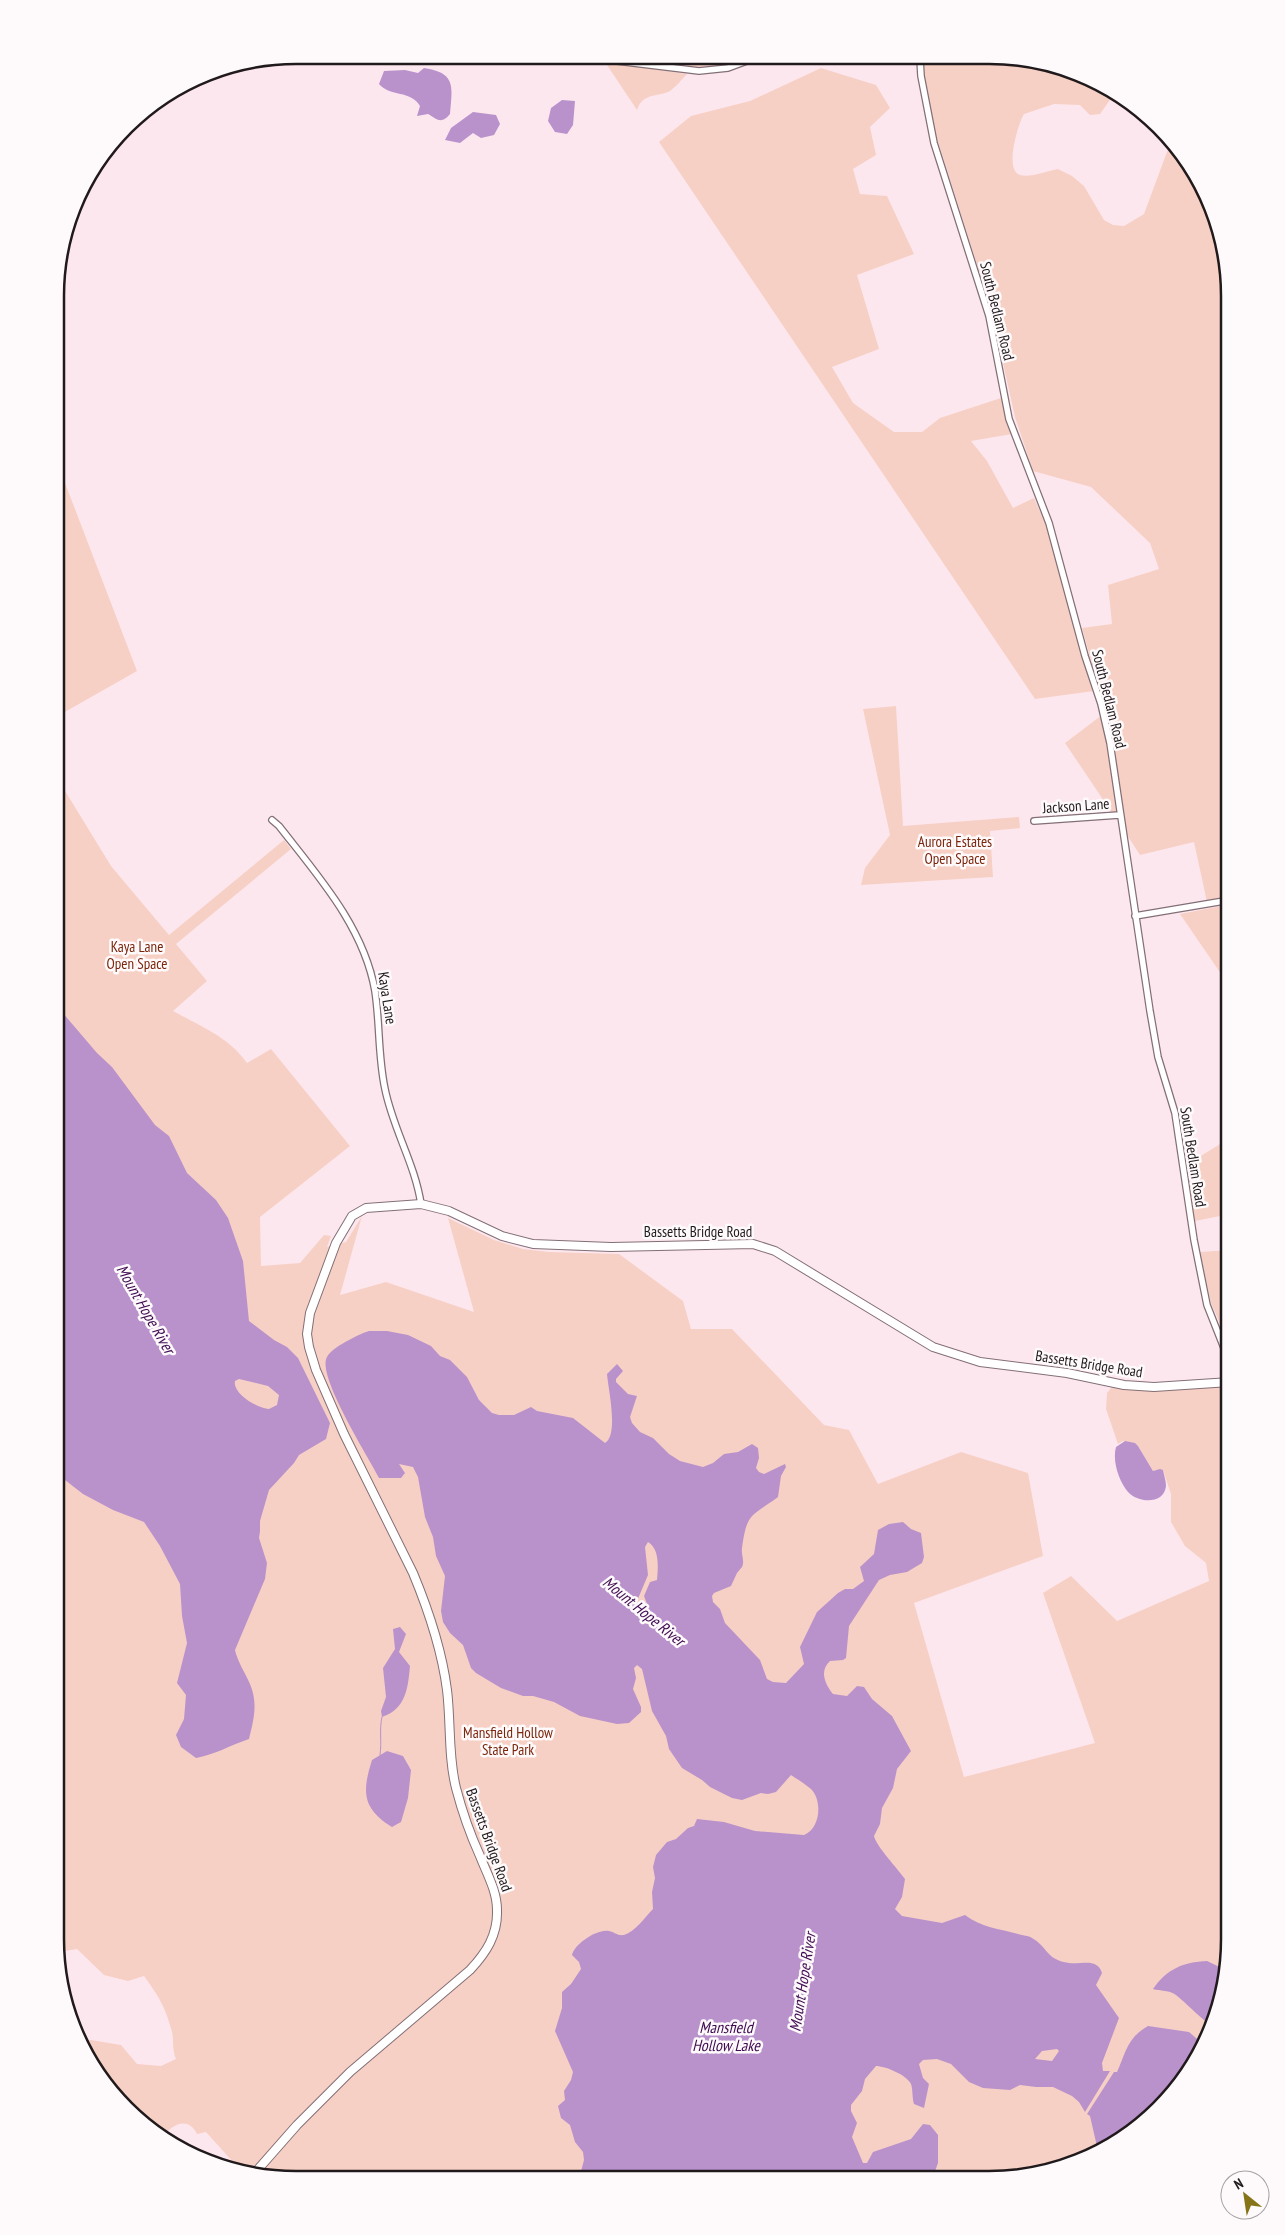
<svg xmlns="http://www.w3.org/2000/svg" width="1285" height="2235" font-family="'PT Sans Narrow',sans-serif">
<rect width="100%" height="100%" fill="#fde7ef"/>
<!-- green -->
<path fill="#f7d0c5" d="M604,57L747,58L713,68H693Z
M923,59L1036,60L1096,80L1117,94L1112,97L1100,114L1090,115L1080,105L1054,104L1024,114C1018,124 1004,170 1020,175C1030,178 1047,171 1058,169L1072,176L1084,186L1104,220L1113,225L1124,226L1144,214L1171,141L1189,162L1217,218L1230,295V898L1207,902L1194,842L1140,855L1127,835L1113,740L1082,628L1112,624L1108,585L1159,569L1150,543L1091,487L1033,471L1015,417L991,309L935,132L924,73Z
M605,62L687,74C682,79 676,87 670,91C659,97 643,92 637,110Z
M821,68L876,85L890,108L870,127L876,155L853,169L860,194L887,196L914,254L857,275L879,349L832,367L853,403L894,432H922L940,418L1001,398L1012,434L971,441L987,461L1013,508L1034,498L1048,529L1094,691L1035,699L659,142L691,116L750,101Z
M57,462L137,671L56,717Z
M896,706L903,826L1019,817L1020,828L990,831L993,877L861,885L865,868L890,835L863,709Z
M1102,715L1117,812L1112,813L1065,743Z
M56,776L111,866L169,935L284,840L291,849L176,944L207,981L173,1011C200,1026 229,1037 247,1063L271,1049L350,1146L260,1217L261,1266L300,1263L324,1235L331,1236L327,1247L346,1242L362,1216L340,1295L386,1282L474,1312L448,1218L494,1240L523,1249L549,1252L619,1254L683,1301L691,1329H732L824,1425L849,1430L878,1484L961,1452L1028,1473L1043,1556L914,1603L964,1777L1095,1743L1043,1593L1071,1576L1117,1621L1209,1581L1206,1563L1185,1546L1171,1522V1494L1163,1470L1153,1471L1138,1446L1123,1441L1118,1444L1106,1409L1107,1393L1112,1387L1162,1391L1230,1386L1229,1956L1212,2031L1180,2086L1136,2131L1067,2167L990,2180L264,2178L242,2172L206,2132L197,2134C188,2116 172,2124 162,2138L149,2130L96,2073L79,2041L91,2040L121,2045L137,2064L161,2066L176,2059C172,2050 174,2041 172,2032C165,2006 159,1997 144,1976L128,1981L104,1975L77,1949L65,1951L58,1957L55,1940Z
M1226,905L1230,928V987L1180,914Z
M1230,1138V1214L1195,1221L1186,1165Z
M1230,1250V1347L1211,1303L1200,1252Z"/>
<!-- water -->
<path fill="#b992cc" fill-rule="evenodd" d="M424,68C457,73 452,87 450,114C441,125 437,119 428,114L417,116L420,106C411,90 390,97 379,84L384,71L405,70L418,73Z
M562,100L575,101L573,125L567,134L555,132L548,121L551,108Z
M473,112L496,115L500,124L494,135L481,138L473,133L460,143L445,140L451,128Z
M56,1005L97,1053L112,1067L155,1125L169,1136L187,1173L216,1200L228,1218L243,1261L249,1321L274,1340L287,1347L298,1358L330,1423L326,1439L299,1455L294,1463L269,1490L260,1521V1531L259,1538L267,1563L265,1579L235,1650C238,1663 245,1672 250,1684C258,1703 254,1719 249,1739C231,1745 214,1755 196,1758L181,1747L176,1735L184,1719L186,1695L177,1683L187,1643L182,1616L180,1584L160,1546L144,1522L113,1510L83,1494L65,1480L56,1478ZM239,1379L268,1386L279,1395L277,1405L269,1409C258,1409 232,1393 235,1381Z
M369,1331H387L408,1335L431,1346L440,1356L450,1360L467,1377L479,1400L492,1413L499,1415H514L531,1407L537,1411L573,1418L605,1443C619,1435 608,1388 607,1374L617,1364L623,1371L616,1379V1382L628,1394L637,1396L630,1417L632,1423L640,1432L653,1438L669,1454L680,1461L703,1467L713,1463L724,1454L738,1452L752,1444L758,1448L759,1458L756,1468L759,1472L764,1474L785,1464L786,1467L781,1476L778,1497C751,1517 747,1512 742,1548C741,1555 745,1561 742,1567L737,1573L731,1586L714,1593L712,1596L713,1602L720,1609L725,1623L760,1660L767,1679L773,1682L786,1683L804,1664L800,1647L817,1612L838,1593L845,1589H853L864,1581L860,1567L874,1554L878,1530L889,1524L903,1522L911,1529L921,1533L924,1557L922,1563L907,1572L890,1575L879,1580L849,1626L846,1658L843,1660L830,1661C819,1671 825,1684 833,1694L847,1696L857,1686L864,1687L872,1699L892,1716L911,1751L897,1769L893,1788L882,1808L880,1824L874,1836C876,1846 898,1869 905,1879L902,1897L895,1909L902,1916L942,1923L965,1915C980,1927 1000,1929 1018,1934C1023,1936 1028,1935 1032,1938C1048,1947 1046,1960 1069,1963C1081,1965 1097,1957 1102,1973L1096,1985L1119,2018L1102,2063L1103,2071H1110L1085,2112L1079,2102L1072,2096L1053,2087H1036L1020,2085L1010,2090L983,2088L969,2082L951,2064L937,2059L923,2060L919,2064L923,2078L929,2084L924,2108L914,2104C912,2098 913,2090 911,2084C907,2075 885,2066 876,2066L865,2079L862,2091L851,2105V2111L857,2123L852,2137L863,2163H867L873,2152L911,2139L923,2124L930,2125L938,2135V2163L934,2174L935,2180L579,2179L584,2160L583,2152L575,2142L570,2125L561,2118L558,2106L565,2100L564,2091L571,2080L573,2072L555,2031L562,2008V1992L571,1984L581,1969L579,1962L572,1955C574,1944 598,1928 609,1931C615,1932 617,1936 624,1935C635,1932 645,1917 653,1909L652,1892L655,1878L653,1867L656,1855L667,1842L676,1839L688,1828L694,1826L697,1819L724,1822L755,1831L804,1835C820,1829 823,1801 811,1789C805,1784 797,1779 791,1775L776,1792L768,1794L761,1793L742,1800L732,1798L710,1787L702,1780L682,1768L669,1749L666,1736L652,1711L642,1669L637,1665L634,1668L636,1678L633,1689L641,1707V1712L629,1723L617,1724L580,1716L554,1702L533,1696H523L501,1688L476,1673L471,1668L463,1645L450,1633L443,1622L441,1611L445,1576L436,1556L433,1537L425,1517L418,1477L413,1467L399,1464L405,1473L401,1478H379C369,1458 316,1375 327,1357C331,1348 359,1334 369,1331ZM648,1542C660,1549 658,1568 657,1580L650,1582L644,1596L647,1604L644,1606L637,1601L648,1575L645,1547ZM1057,2049L1059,2051L1052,2061L1035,2059L1042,2051Z
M1125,1441L1135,1443L1138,1446L1153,1471L1160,1469L1163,1470C1164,1475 1166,1481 1166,1486C1164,1505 1138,1503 1128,1492C1119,1481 1112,1461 1116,1447Z
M400,1627L406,1634L399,1652L410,1666C408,1688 406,1709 382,1717L381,1711L386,1697L383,1668L395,1649L393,1629Z
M387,1751L403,1756L411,1770L408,1798L401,1822L392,1827C362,1808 362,1792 372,1760Z
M1207,1961L1226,1970L1213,2026C1207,2025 1183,2000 1176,1995C1170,1990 1160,1991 1153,1989C1167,1969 1183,1962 1207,1961Z
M1148,2026L1189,2032L1204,2045L1180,2086L1136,2131L1098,2151L1090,2116L1087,2114L1114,2072H1117C1126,2052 1127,2038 1148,2026Z"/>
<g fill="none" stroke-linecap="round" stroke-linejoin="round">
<!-- stream -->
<path stroke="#b992cc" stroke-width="1" d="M380,1755C382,1742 379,1730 382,1717"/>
<defs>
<path id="minor" d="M584,57L699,71L728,68L755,58
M920,59L921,76L934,143L989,316L1009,419L1049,523L1085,656L1101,704L1110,743L1150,1011L1158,1057L1175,1113L1194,1240L1207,1305L1224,1348L1230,1355
M272,820L279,826C318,876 364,927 375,991C380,1024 378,1057 385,1089C393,1129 415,1164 421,1204
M1034,821L1119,815
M1135,916L1230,900"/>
<path id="tertiary" d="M253,2175L297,2125L350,2072L470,1970C486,1953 498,1935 497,1910C497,1891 487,1874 480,1856C470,1834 462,1811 456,1788C448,1756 451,1722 447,1690C442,1651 428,1609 413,1573L344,1434L316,1370L309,1347L307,1334L310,1313L336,1243L352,1216L366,1208L421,1204L449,1211L502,1236L533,1244L611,1247L753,1244L775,1251L933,1347L980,1362L1067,1373L1124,1385L1154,1387L1230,1382"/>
</defs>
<!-- minor casing -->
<use href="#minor" stroke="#836f76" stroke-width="8"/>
<!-- tertiary casing -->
<use href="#tertiary" stroke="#836f76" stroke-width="10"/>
<!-- minor -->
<use href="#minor" stroke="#fff" stroke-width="5.5"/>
<!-- tertiary -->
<use href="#tertiary" stroke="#fff" stroke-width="8"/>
</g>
<g text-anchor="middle" stroke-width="5" stroke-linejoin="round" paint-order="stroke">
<!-- street labels -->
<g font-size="15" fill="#211a1c" stroke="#fefafb">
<text transform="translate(997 311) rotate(76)" y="5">South Bedlam Road</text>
<text transform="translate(1109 699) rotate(76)" y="5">South Bedlam Road</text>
<text transform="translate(1076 806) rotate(-4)" y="5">Jackson Lane</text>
<text transform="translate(387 998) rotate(81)" y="5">Kaya Lane</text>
<text transform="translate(1193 1157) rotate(81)" y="5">South Bedlam Road</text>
<text x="698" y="1237">Bassetts Bridge Road</text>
<text transform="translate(1089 1364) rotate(9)" y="5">Bassetts Bridge Road</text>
<text transform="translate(489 1840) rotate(70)" y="5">Bassetts Bridge Road</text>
</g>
<!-- park labels -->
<g font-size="15" fill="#7b260c" stroke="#fefafb">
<text x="955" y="847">Aurora Estates<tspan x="955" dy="17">Open Space</tspan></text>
<text x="137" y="952">Kaya Lane<tspan x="137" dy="17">Open Space</tspan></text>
<text x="508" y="1738">Mansfield Hollow<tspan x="508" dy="17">State Park</tspan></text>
</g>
<!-- water labels -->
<g font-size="16" font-style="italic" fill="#3f0a52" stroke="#fefafb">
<text transform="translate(146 1309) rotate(60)" y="6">Mount Hope River</text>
<text transform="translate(644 1611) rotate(39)" y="6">Mount Hope River</text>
<text transform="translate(802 1982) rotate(-81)" y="6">Mount Hope River</text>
<text x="726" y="2033">Mansfield<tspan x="726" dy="18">Hollow Lake</tspan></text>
</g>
</g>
<!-- crop -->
<path d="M0 0H1285V2235H0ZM296 64H989A232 232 0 0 1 1221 296V1939A232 232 0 0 1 989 2171H296A232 232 0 0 1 64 1939V296A232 232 0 0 1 296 64Z" fill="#fefafb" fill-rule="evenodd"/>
<path fill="none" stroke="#211a1c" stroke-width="2.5" d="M296 64H989A232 232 0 0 1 1221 296V1939A232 232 0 0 1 989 2171H296A232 232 0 0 1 64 1939V296A232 232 0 0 1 296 64Z"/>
<!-- north arrow -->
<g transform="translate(1245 2195) rotate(330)"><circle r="24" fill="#fefafb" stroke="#a6a0a2"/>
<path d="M0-4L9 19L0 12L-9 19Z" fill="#867518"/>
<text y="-8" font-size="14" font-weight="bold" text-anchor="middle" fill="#211a1c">N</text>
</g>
</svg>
